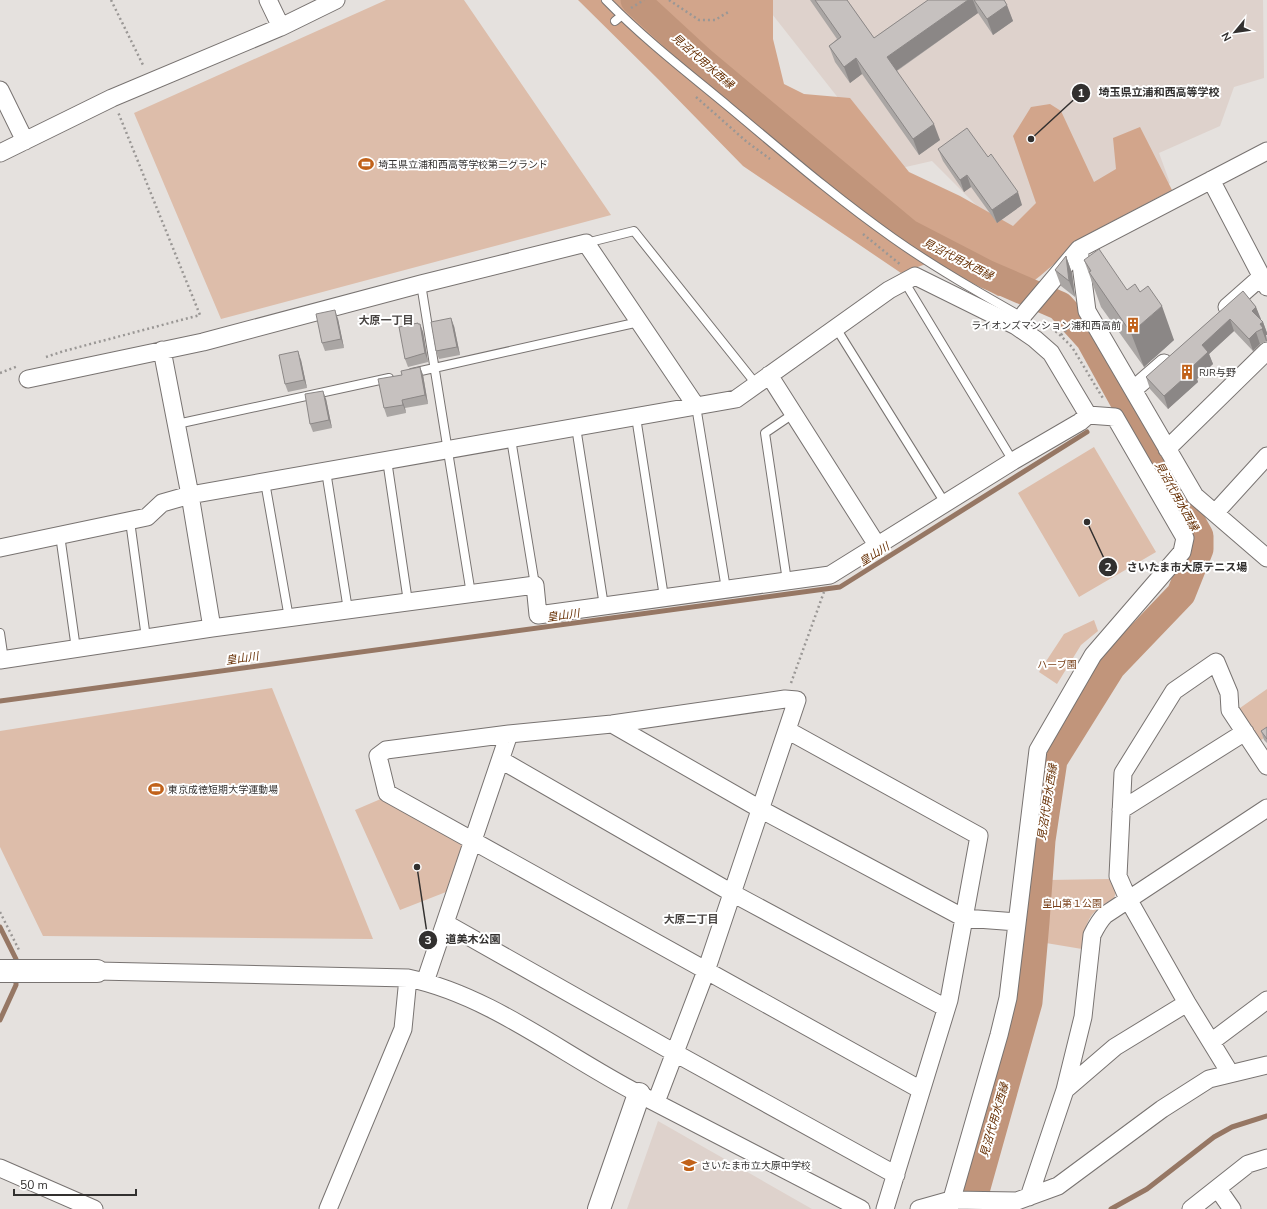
<svg xmlns="http://www.w3.org/2000/svg" width="1267" height="1209" font-family="'Nunito Sans','Noto Sans JP',sans-serif">
<rect width="100%" height="100%" fill="#e5e1de"/>
<!-- built -->
<path fill="#ded2cc" d="M761,0H1263L1264,78L1234,87L1220,126L1159,153L1170,183L1093,223L1039,268L932,161L897,169L839,99Z
M658,1121L812,1209H627Z"/>
<!-- green -->
<path fill="#ddbdaa" d="M386,0H464L611,215L221,319L134,113Z
M1094,447L1156,552L1079,597L1018,493Z
M1094,620L1098,631L1081,645L1057,684L1039,672L1064,634Z
M272,688L373,939L43,936L0,847V731Z
M1267,689V736L1258,742L1238,713L1240,708Z
M383,798L463,842L446,892L400,910L355,810Z
M1109,879L1116,892L1114,898C1088,913 1086,920 1082,949L1046,943L1049,880Z"/>
<!-- forest -->
<path fill="#d2a58b" d="M578,0H773V39L784,84L804,94L850,98L909,172L960,196L1013,226L1036,203L1013,136L1031,107L1050,104L1061,111L1094,182L1116,169L1113,138L1140,127L1172,190L1092,232L1040,276L1017,294L998,296L947,267L937,260L901,273L743,166L658,79Z"/>
<g fill="none" stroke-linecap="round" stroke-linejoin="round">
<!-- stream -->
<path stroke="#967764" stroke-width="5" d="M0,701L840,587L1087,432
M0,927L16,959V966
M0,1020L16,985V976
M1111,1209L1147,1189L1214,1137L1232,1127L1267,1116"/>
<!-- river -->
<path stroke="#c1957b" stroke-width="29" d="M635,0L701,61L907,233L986,274L1060,306L1090,339L1199,536V549L1181,594L1111,667L1053,760L1041,840L1035,922L1028,1002L970,1209"/>
<defs>
<path id="lane" d="M606,0C644,39 688,73 729,107C783,152 836,198 893,238C934,267 978,292 1022,317
M615,21L621,16
M586,243L634,231L756,384
M904,281L1013,461
M421,284L471,594
M836,328L945,503
M412,373L639,322
M696,406L726,589
M636,417L664,597
M177,424L389,378
M576,427L604,606
M511,439L535,585
M387,460L408,602
M326,471L348,610
M265,482L289,618
M130,521L146,638
M60,535L76,649
M787,581L765,433L793,414
M0,633L4,660"/>
<path id="street" d="M268,0L281,27
M0,90L25,141
M0,153L112,98L281,27L336,0
M1211,180L1267,287
M1079,249L1087,311L1195,496L1267,558
M1227,307L1261,277
M1016,326L1025,313L1079,249L1267,151
M162,350L190,495L212,628
M769,375L877,545
M28,379L203,342L421,284L586,243L696,406
M1133,390L1164,363
M1167,449L1267,351
M1215,513L1267,456
M0,548L147,517L162,503L190,495L736,399L889,290L915,276L1016,326L1035,339L1051,353L1088,415L1080,422L1013,461L830,575L538,615L535,585L212,628L0,660
M612,724L760,809L964,918L1017,922
M787,730L979,836L949,1000L885,1209
M509,734L386,750L378,756L387,793L921,1090
M501,760L732,893L946,1008
M1121,810L1245,732
M445,923L675,1053L896,1175
M97,971L408,978C492,996 563,1055 639,1094C713,1132 787,1170 861,1209
M425,982L509,734L612,724L785,699L797,700L706,971L656,1102
M1211,1042L1267,1000
M1230,1073L1187,1003L1128,899L1118,876L1123,773L1174,691L1216,662L1229,693L1230,710L1267,766
M1065,1090L1115,1047L1187,1003
M0,1168L94,1209
M1218,1189L1232,1209
M1029,1197L1065,1090L1083,1017L1092,935C1096,927 1099,921 1105,915L1267,808
M328,1209L403,1029L408,978
M919,1209L951,1200L1017,1201L1058,1186L1162,1109L1209,1079L1267,1065
M949,1209L999,1035L1008,998L1038,750L1093,655L1182,552L1185,538L1115,417L1088,415
M1191,1209L1248,1164L1267,1158"/>
<path id="secondary" d="M0,971H97
M599,1209L639,1094"/>
</defs>
<!-- lane casing -->
<use href="#lane" stroke="#787371" stroke-width="10"/>
<!-- street casing -->
<use href="#street" stroke="#787371" stroke-width="19"/>
<!-- secondary casing -->
<use href="#secondary" stroke="#787371" stroke-width="24"/>
<!-- path -->
<path stroke="#9a9795" stroke-width="2.5" stroke-dasharray="2 3" stroke-linecap="butt" d="M111,0L144,67
M669,0L699,20H715L730,11
M631,8L644,0
M696,97L747,142L770,159
M863,234L901,265
M1047,326L1058,333L1072,347L1104,400
M1061,335L1075,322
M46,357L64,351L200,315L118,112
M0,373L18,366
M791,683L824,592
M0,912L20,952"/>
<!-- lane -->
<use href="#lane" stroke="#fff" stroke-width="8"/>
<!-- street -->
<use href="#street" stroke="#fff" stroke-width="17"/>
<!-- secondary -->
<use href="#secondary" stroke="#fff" stroke-width="22"/>
</g>
<!-- wall -->
<path fill="#aaa6a4" d="M810,0H847L874,38L928,0H1004L1013,21L993,35L978,13L897,71L940,140L919,155L862,74L850,83L835,62L829,46L837,39Z
M938,149L1022,205L997,223L971,187L964,192L943,161Z
M1066,256L1072,273L1075,297L1061,286L1055,270Z
M1084,260L1127,290L1174,340L1144,367L1101,307Z
M1243,291L1256,307L1260,319L1263,322L1267,333V335H1266L1267,341L1260,344L1253,351L1234,331L1209,354L1213,364L1197,379L1198,382L1168,409L1150,389L1146,377Z
M338,319L344,348L325,351L322,343Z
M418,324H420L423,332L428,362L408,367L405,359Z
M454,326L460,355L439,359L436,351Z
M301,360L307,388L288,392L285,384Z
M420,367L423,375L428,404L405,408L406,413L387,417L384,408L402,375Z
M326,399L332,428L313,432L310,424Z
M1267,727V743L1264,740L1261,731Z"/>
<!-- shaded-wall -->
<path fill="#8b8786" d="M968,0H973L978,13L893,73L887,57Z
M1007,5L1013,21L993,35L987,19Z
M856,58L862,74L850,83L844,67Z
M934,124L940,140L919,155L913,139Z
M967,175L971,187L964,192L960,180Z
M1018,192L1022,205L997,223L992,210Z
M1066,256L1072,273L1075,297L1069,281Z
M1162,306L1174,340L1144,367L1131,333Z
M1256,307L1261,319L1256,323L1252,311Z
M335,310L338,319L344,348L341,339Z
M451,318L454,326L460,355L457,347Z
M1230,319L1234,331L1209,354L1213,364L1197,379L1198,382L1168,409L1164,396L1192,367L1202,345Z
M1263,322L1267,333V335H1266L1267,341H1266L1260,324Z
M420,324L423,332L428,362L425,353Z
M1256,332L1260,344L1253,351L1249,339Z
M298,351L301,360L307,388L304,380Z
M420,367L423,375L428,404L425,395Z
M323,391L326,399L332,428L329,420Z
M402,400L405,408L406,413L403,405Z"/>
<!-- building -->
<path fill="#c6c1bf" stroke="#8b8786" d="M815,0H847L874,38L928,0H968L887,57L934,124L913,139L856,58L844,67L829,46L841,37Z
M974,0H1004L1007,5L987,19Z
M967,128L988,157L991,154L1018,192L992,210L967,175L960,180L938,149Z
M1099,249L1127,290L1135,284L1140,292L1148,286L1162,306L1131,333L1089,272L1091,271L1084,260Z
M1066,256L1069,281L1055,270Z
M1243,291L1256,307L1252,311L1263,322L1260,324L1263,328L1262,329L1256,332L1249,339L1230,319L1202,345L1208,352L1192,367L1193,370L1164,396L1146,377Z
M335,310L341,339L322,343L316,314Z
M451,318L457,347L436,351L431,322Z
M418,323V324H420L425,353L405,359L399,327Z
M298,351L304,380L285,384L279,355Z
M420,367L425,395L402,400L403,405L384,408L378,379L402,375L401,371Z
M323,391L329,420L310,424L305,394Z
M1267,727V739L1261,731Z"/>
<!-- icons -->
<defs>
<symbol id="stadium-bare" viewBox="-9 -9 18 18"><path d="M0-5a6.5 5 0 1 0 0 10a6.5 5 0 1 0 0-10ZM-3.5-1.8h7v3.6h-7Z" fill="#c1621a" stroke="#fff" stroke-width="2.5" paint-order="stroke"/></symbol>
<symbol id="building-bare" viewBox="-9 -9 18 18"><path d="M-4-6H4V6H1V3H-1V6H-4ZM-2.5-4.3h1.7v1.8h-1.7ZM.8-4.3h1.7v1.8H.8ZM-2.5-1h1.7V.8h-1.7ZM.8-1h1.7V.8H.8Z" fill="#c1621a" stroke="#fff" stroke-width="2.5" paint-order="stroke"/></symbol>
<symbol id="school-bare" viewBox="-9 -9 18 18"><path d="M0-5L7-2L0 1L-7-2ZM-4 1L0 2.5L4 1V4Q0 6-4 4Z" fill="#c1621a" stroke="#fff" stroke-width="2.5" paint-order="stroke"/></symbol>
</defs>
<g fill-rule="evenodd">
<use href="#stadium-bare" x="355" y="153" width="22" height="22"/>
<use href="#building-bare" x="1122" y="314" width="22" height="22"/>
<use href="#building-bare" x="1176" y="361" width="22" height="22"/>
<use href="#stadium-bare" x="145" y="778" width="22" height="22"/>
<use href="#school-bare" x="678" y="1154" width="22" height="22"/>
</g>
<g text-anchor="middle" stroke-width="4" stroke-linejoin="round" paint-order="stroke">
<!-- poi labels -->
<g font-size="10" fill="#32302f" stroke="#fff" text-anchor="start">
<text x="378" y="168">埼玉県立浦和西高等学校第二グランド</text>
<text x="1121" y="329" text-anchor="end">ライオンズマンション浦和西高前</text>
<text x="1199" y="376">RJR与野</text>
<text x="168" y="793">東京成徳短期大学運動場</text>
<text x="701" y="1169">さいたま市立大原中学校</text>
</g>
<!-- park labels -->
<g font-size="10" fill="#773e17" stroke="#fff">
<text x="1057" y="668">ハーブ園</text>
<text x="1072" y="907">皇山第１公園</text>
</g>
<!-- water labels -->
<g font-size="11" font-style="italic" fill="#652d01" stroke="#fff">
<text transform="translate(703 61) rotate(41)" y="4">見沼代用水西縁</text>
<text transform="translate(958 259) rotate(27)" y="4">見沼代用水西縁</text>
<text transform="translate(1177 496) rotate(61)" y="4">見沼代用水西縁</text>
<text transform="translate(874 554) rotate(-32)" y="4">皇山川</text>
<text transform="translate(563 615) rotate(-8)" y="4">皇山川</text>
<text transform="translate(242 658) rotate(-8)" y="4">皇山川</text>
<text transform="translate(1047 802) rotate(-81)" y="4">見沼代用水西縁</text>
<text transform="translate(994 1120) rotate(-74)" y="4">見沼代用水西縁</text>
</g>
<!-- neighbourhood labels -->
<g font-size="11" font-weight="bold" fill="#484442" stroke="#fff">
<text x="386" y="324">大原一丁目</text>
<text x="691" y="923">大原二丁目</text>
</g>
</g>
<!-- callouts -->
<path fill="none" stroke="#32302f" stroke-width="1.5" d="M1031 139L1081 93M1087 522L1108 567M417 867L428 940"/>
<g fill="#32302f" stroke="#fff" stroke-width="1.5">
<circle cx="1031" cy="139" r="4"/>
<circle cx="1087" cy="522" r="4"/>
<circle cx="417" cy="867" r="4"/>
<circle cx="1081" cy="93" r="10"/>
<circle cx="1108" cy="567" r="10"/>
<circle cx="428" cy="940" r="10"/>
</g>
<g font-size="12" text-anchor="middle" font-weight="bold" fill="#fff">
<text x="1081" y="97">1</text>
<text x="1108" y="571">2</text>
<text x="428" y="944">3</text>
</g>
<g font-size="11" text-anchor="middle" font-weight="bold" fill="#32302f" stroke="#fff" stroke-width="4" stroke-linejoin="round" paint-order="stroke">
<text x="1159" y="96">埼玉県立浦和西高等学校</text>
<text x="1187" y="571">さいたま市大原テニス場</text>
<text x="473" y="943">道美木公園</text>
</g>
<!-- north arrow -->
<g transform="translate(1235 32) rotate(241)" stroke="#ffffff" stroke-width="3" paint-order="stroke">
<path d="M0-3L7 15L0 10L-7 15Z" fill="#32302f"/>
<text y="-6" font-size="11" font-weight="bold" text-anchor="middle" fill="#32302f">N</text>
</g>
<!-- scale -->
<path d="M14 1189v6h122v-6" fill="none" stroke="#32302f" stroke-width="2"/>
<text x="20" y="1189" font-size="12" fill="#32302f" stroke="#ffffff" stroke-width="3" paint-order="stroke">50 m</text>
</svg>
